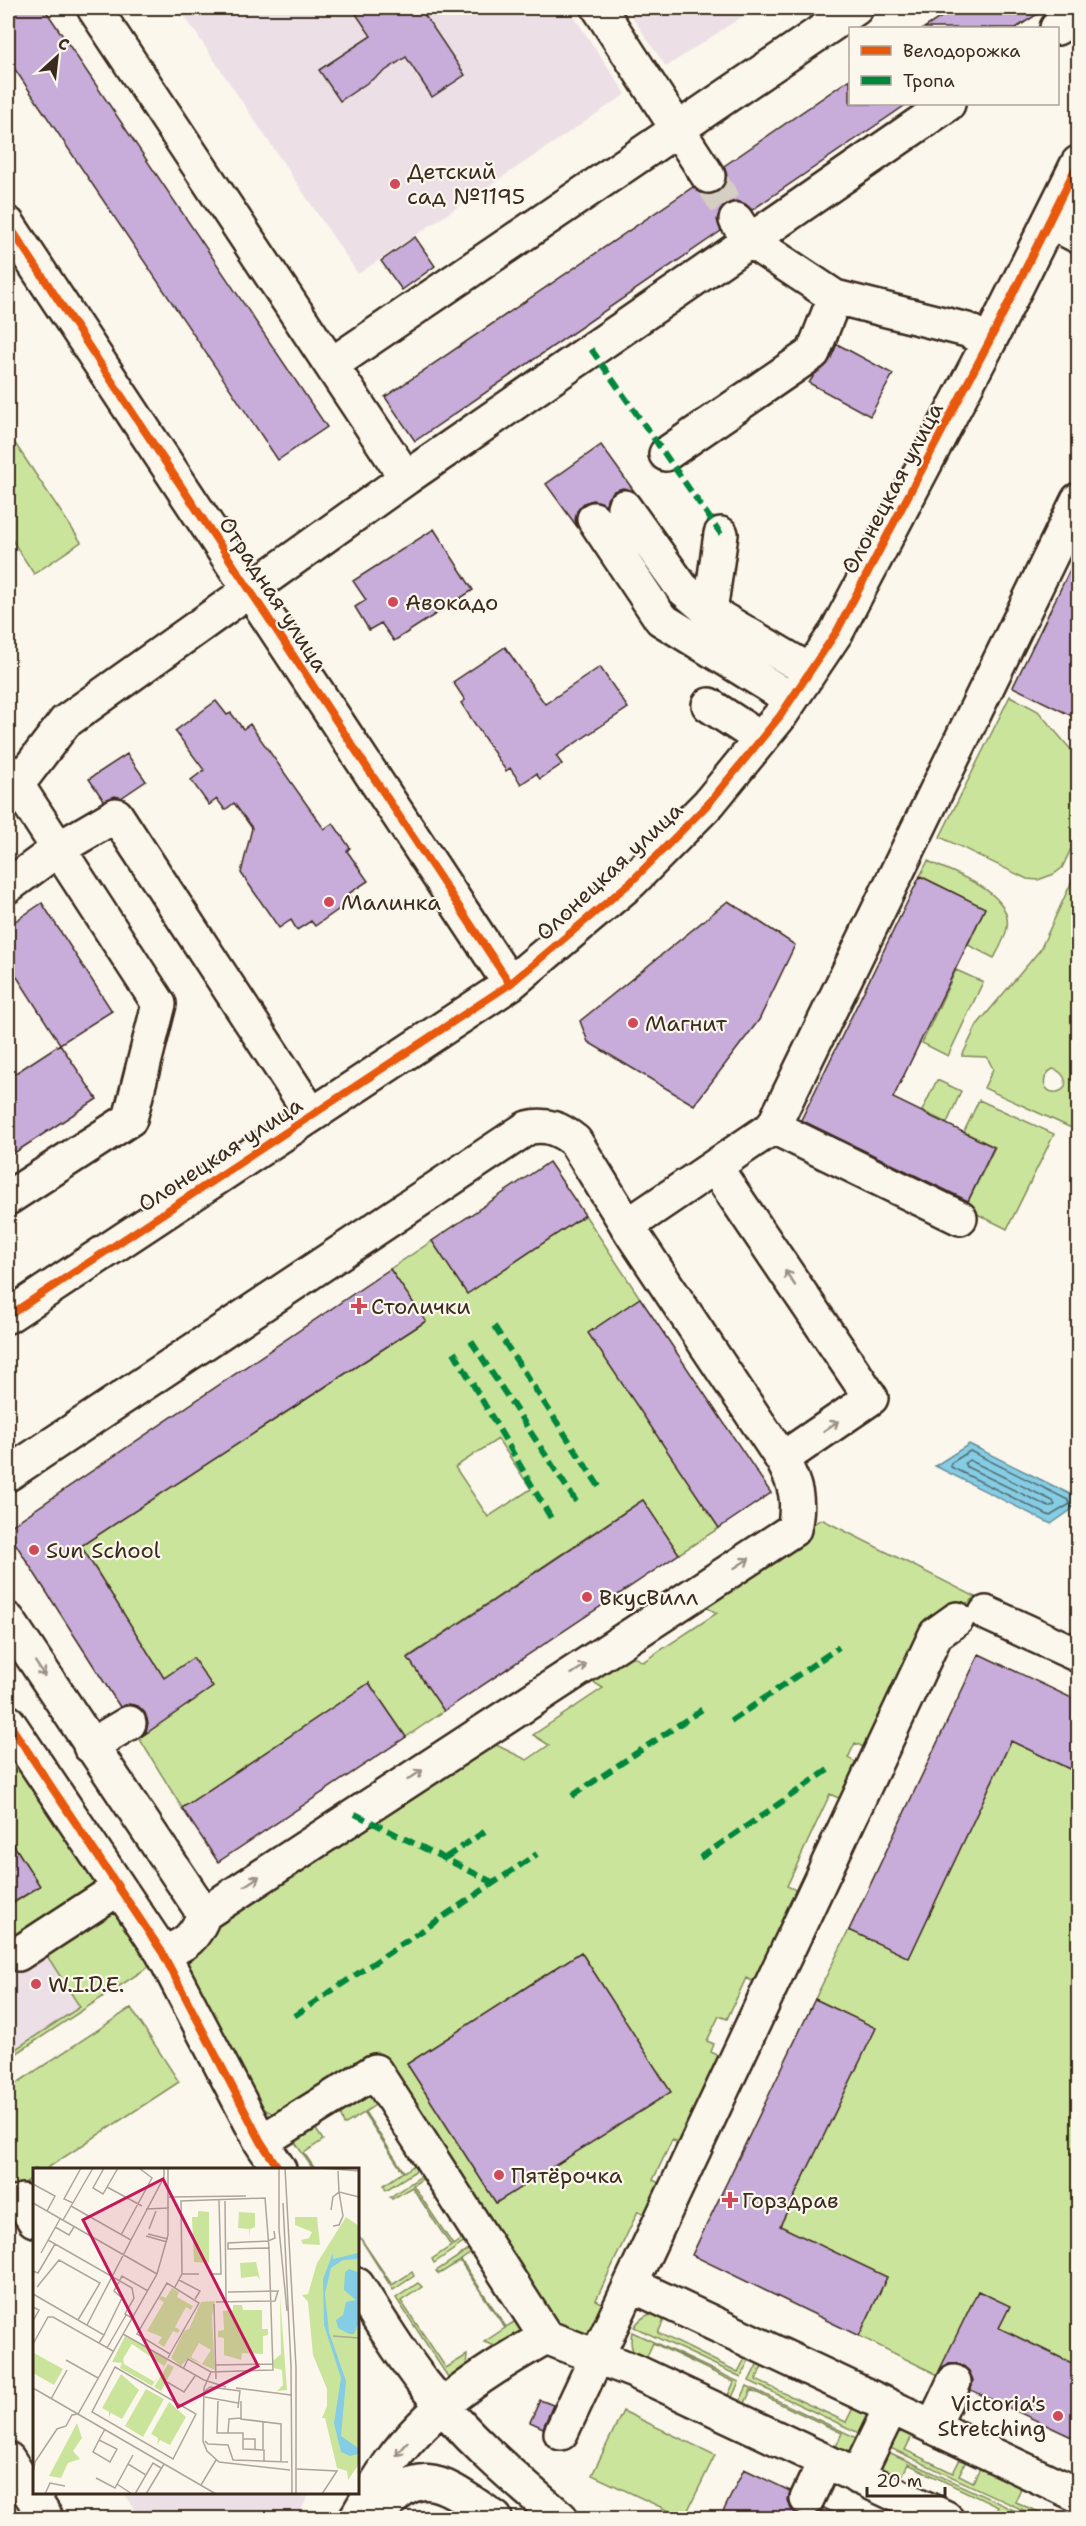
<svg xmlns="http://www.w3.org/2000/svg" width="1086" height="2526" font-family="'Shantell Sans',sans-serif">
<rect width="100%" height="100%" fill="#fbf7ec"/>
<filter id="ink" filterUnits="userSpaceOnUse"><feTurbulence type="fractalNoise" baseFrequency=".0167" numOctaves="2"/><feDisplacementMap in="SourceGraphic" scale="12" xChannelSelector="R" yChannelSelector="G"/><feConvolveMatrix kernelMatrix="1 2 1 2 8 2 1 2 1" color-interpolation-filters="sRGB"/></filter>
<g filter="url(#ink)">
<!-- built -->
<path fill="#ece0e6" d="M179,8H568L626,94L358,274Z
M626,8H755L666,67Z
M8,1938L22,1960L41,1948L80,2007L8,2054Z
M123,2492H311L296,2518H141Z"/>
<!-- green -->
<path fill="#cae59b" stroke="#82885c" stroke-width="1.5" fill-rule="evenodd" d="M8,433L81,542L34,574L8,534Z
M1010,696L1038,711L1078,758V834L1062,868L1054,874L1038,880L1027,879L940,837Z
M928,861C954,874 1013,891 1007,928C1005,939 999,949 994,958L968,945L985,908L920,876Z
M1078,868V1131L984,1088L993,1069L987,1057L962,1056L977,1025L1040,950ZM1053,1069C1065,1071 1072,1089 1057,1092C1042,1094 1040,1075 1053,1069Z
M956,970L983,982L948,1056L922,1043Z
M937,1080L961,1091L947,1123L922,1111Z
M979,1100L1054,1134L1007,1229L965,1208L995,1147L964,1132Z
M585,1215L640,1298L589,1333L719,1528L679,1554L642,1500L408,1657L444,1711L406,1737L369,1683L182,1808L139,1738L212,1687L193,1659L164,1678L81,1546L425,1322L390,1269L432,1241L467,1293ZM498,1439L531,1489L488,1517L455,1467Z
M821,1519L976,1597L928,1629L872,1751L855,1743L848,1758L864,1767L847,1802L830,1794L787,1886L804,1894L763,1986L746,1978L727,2019L719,2016L707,2041L714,2044L711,2052L728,2060L690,2148L672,2140L653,2180L670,2189L655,2219L638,2211L596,2300L613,2309L584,2341L560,2329L377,2052L364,2057L288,2110L275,2115L260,2107L187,1965L191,1957L212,1937L219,1913L484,1739L527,1760L549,1745L533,1735L603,1688L582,1675L621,1650L643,1662L717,1613L695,1601ZM581,1952L670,2091L496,2203L407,2064Z
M1011,1741L1078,1773V2366L999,2328L1009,2306L978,2291L938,2375L859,2336L887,2277L780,2226L875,2028L815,1999L849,1930L909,1957Z
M8,1754L150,1966L8,2059V2054L80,2007L42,1948L22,1961L8,1938V1927L11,1924L8,1919V1907L40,1886L8,1836Z
M131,2008L179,2082L46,2169H34V2177L8,2194V2089Z
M371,2090L384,2099L365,2112L404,2172L425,2158L428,2163L386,2190L384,2185L403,2172L364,2113L344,2125L341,2116L342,2110Z
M313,2125L323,2140L304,2153L315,2169H313L294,2141L299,2133Z
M432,2169L433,2172L413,2185L453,2245L473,2232L475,2235L434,2263L432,2259L451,2246L412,2187L392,2199L390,2197Z
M357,2233L392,2285L412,2272L414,2276L393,2290Z
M480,2242L482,2245L461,2260L506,2327L527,2314L524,2332L498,2347L484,2342L505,2328L460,2261L439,2274L436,2271Z
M418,2283L422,2287L401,2301L446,2368L467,2355L466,2367L450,2380L396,2298Z
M668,2311L658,2333L738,2372L750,2349L753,2351L741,2377L634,2327C643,2314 653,2312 668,2311Z
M632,2332L739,2382L728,2406L724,2404L734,2382L653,2343L643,2365C633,2355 629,2346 632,2332Z
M762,2355L766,2357L756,2380L846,2422L857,2400L871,2411L865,2436L749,2381Z
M747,2386L863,2441L852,2457L832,2455L842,2433L751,2390L741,2412L736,2410Z
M623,2411L715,2455L684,2518L592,2475Z
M896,2427L916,2428L905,2450L953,2473L964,2451L970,2453L959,2475L973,2482L984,2460L1025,2479L1015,2502L1053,2518H1040L884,2445Z
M882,2449L1031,2518H1023L1014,2514L1011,2518H993L998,2507L908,2464L897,2486L878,2475Z"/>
<!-- water -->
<path fill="#84cde5" stroke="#678c95" stroke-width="1.5" d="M969,1444L1078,1498V1505L1051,1524L935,1466Z"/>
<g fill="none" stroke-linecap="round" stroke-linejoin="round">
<!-- shore -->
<path stroke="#586b6e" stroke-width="1.5" d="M970,1451L1068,1500L1070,1504L1050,1516L951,1467V1463Z
M969,1460L1053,1501L1055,1505L1049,1507L967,1467L965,1463Z"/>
</g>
<!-- building -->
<path fill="#c8acd9" stroke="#3b2a1e" stroke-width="1.5" d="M8,8H44L327,427L278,460L8,59Z
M352,8H420L465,75L432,97L406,57L340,101L319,70L371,36Z
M955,8H1047L1016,28H924Z
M850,79V104H907L752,210L745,204L736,201L725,205L720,211L717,220L721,231L415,441L385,397L693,187L699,192L708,195L719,191L725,184L727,176L724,166Z
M415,237L435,266L402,290L381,261Z
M837,344L893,374L870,416L809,383L814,375L830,360Z
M601,445L634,491L623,488L614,491L607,499L606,505L593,500L584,503L577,511L575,520L578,528L546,484Z
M434,529L473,590L394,641L381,623L369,630L355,607L366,600L353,581Z
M1078,553V719L1013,687Z
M505,647L545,704L600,667L628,708L556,756L562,764L540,779L536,774L521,784L510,768L506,771L461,703L465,700L453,682Z
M216,701L227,715L231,713L243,729L250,724L324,829L333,823L350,848L347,851L368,881L348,894L352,900L315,926L311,921L297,930L291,920L279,928L241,873L252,828L234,803L225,810L217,799L209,805L191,780L204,770L175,731Z
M127,754L146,781L121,798L115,796L104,801L89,779Z
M920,876L985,908L893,1098L994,1147L968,1201L801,1120Z
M728,901L795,945L759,1020L694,1105L588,1042L580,1021Z
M42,903L112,1011L60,1044L8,963V926Z
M60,1044L97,1099L8,1157V1078Z
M549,1162L585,1215L467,1294L432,1241Z
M390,1269L426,1321L81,1546L164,1678L193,1658L213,1687L141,1737L146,1732L148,1723L145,1713L138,1706L129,1704L120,1707L8,1532V1528Z
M640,1298L771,1493L719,1528L588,1333Z
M643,1500L679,1554L444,1711L408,1658Z
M979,1654L1078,1701V1773L1011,1741L909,1958L849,1930Z
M369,1683L406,1737L218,1862L182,1808Z
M8,1836L40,1886L8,1906Z
M581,1952L671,2092L496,2203L407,2064Z
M815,1999L876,2028L780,2226L887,2277L859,2336L692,2255Z
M978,2291L1010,2306L999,2328L1078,2366V2440L971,2390L973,2380L969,2371L962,2365L952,2363L944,2366L939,2371Z
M540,2400L553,2405L543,2428L530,2422Z
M744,2469L790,2491L788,2500L791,2509L800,2516L809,2518L818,2514L824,2508L845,2518H720Z"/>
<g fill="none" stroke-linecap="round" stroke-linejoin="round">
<!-- minor-tunnel -->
<path stroke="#d5cec3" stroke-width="33" stroke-dasharray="33 16" stroke-linecap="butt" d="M708,176L736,220"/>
<defs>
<path id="minor" d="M599,8L708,176
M1057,28L1078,14
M736,220L749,240L835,297L967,330L989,342
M1049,221L1078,236
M8,224L510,984
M331,365L856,8
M666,454L813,353L835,297
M406,478L948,104
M624,507L682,588L710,612L810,671
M594,519L661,619L791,699
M710,612L721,534
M709,705L761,739
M8,771L159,1004L130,1119L8,1198
M8,791L17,785L65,722L406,478L94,8
M8,886L58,849L116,815L312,1115
M773,1127L1078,500
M715,1167L871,1398L782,1459
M627,1226L773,1127L960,1218
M8,1316L510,984L631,882L709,803L780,716L837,631L989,342L1078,163
M8,1474L527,1128C546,1123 560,1129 575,1141L633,1235L782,1459C796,1485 800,1500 794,1529L204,1914
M986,1613L1078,1655
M8,1620L204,1914C196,1936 185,1947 162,1952
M8,1722L162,1952L261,2142L279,2169
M90,1746L129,1723
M18,1954L119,1888
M261,2142L375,2071L546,2337
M22,2201L34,2220
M357,2285C379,2318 399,2353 424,2384C464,2435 512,2477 561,2518
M632,2285L1078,2495
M933,2427L954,2382
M561,2433L936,1634L957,1619
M8,2459L46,2518
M857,2477L891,2407
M807,2499L825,2461
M356,2518C367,2500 377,2481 390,2463C431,2406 486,2371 546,2337L634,2371L946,2518
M376,2518C419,2458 445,2485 495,2518"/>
</defs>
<!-- minor casing -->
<use href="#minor" stroke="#3b2a1e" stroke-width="38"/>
<!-- minor -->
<use href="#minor" stroke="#fbf7ec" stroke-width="33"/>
<!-- quiet -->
<path stroke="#00873e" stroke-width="6" stroke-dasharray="12 6" stroke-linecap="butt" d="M591,349L721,534
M494,1326L600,1488
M471,1341L577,1503
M454,1352L552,1520
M731,1721L839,1647
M572,1796L704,1708
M355,1814L494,1883
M445,1858L487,1830
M700,1858L828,1770
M294,2016L537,1854"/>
<defs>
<path id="cycleway" d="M8,224L510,984
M8,1316L510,984L631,882L709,803L780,716L837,631L989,342L1078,163
M8,1722L162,1952L261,2142L279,2169"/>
</defs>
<!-- cycleway casing -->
<use href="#cycleway" stroke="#fbf7ec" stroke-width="11"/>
<!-- cycleway -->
<use href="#cycleway" stroke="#e8590c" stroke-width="8"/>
</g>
<!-- one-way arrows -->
<defs><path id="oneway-shaft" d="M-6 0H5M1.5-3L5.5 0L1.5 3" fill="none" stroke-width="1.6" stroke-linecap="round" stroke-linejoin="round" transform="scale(1.5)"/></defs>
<g stroke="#9b9085">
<use href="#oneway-shaft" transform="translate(790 1278) rotate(-124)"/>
<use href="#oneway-shaft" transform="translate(831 1426) rotate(-34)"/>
<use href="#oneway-shaft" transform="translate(742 1563) rotate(-33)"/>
<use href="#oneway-shaft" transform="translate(40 1669) rotate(57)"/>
<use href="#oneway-shaft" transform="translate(579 1669) rotate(-33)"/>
<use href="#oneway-shaft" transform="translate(415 1775) rotate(-33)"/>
<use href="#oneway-shaft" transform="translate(252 1881) rotate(-33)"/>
<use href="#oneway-shaft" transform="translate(402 2449) rotate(130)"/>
</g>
</g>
<!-- markers -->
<g fill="#d1495b" stroke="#fbf7ec" stroke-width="2">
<circle cx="395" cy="184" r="6"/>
<circle cx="393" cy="602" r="6"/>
<circle cx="329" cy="902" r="6"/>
<circle cx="633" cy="1023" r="6"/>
<path d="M356 1297h6v6h6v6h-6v6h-6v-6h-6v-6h6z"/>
<circle cx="34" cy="1550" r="6"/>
<circle cx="587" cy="1597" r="6"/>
<circle cx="36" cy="1984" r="6"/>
<circle cx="499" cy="2175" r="6"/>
<path d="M727 2191h6v6h6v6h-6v6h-6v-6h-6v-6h6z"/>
<circle cx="1058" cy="2416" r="6"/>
</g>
<g text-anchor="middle" stroke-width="4.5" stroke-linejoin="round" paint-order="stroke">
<!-- poi labels -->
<g font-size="22" fill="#3b2a1e" stroke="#fbf7ec" text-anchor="start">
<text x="407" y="179">Детский<tspan x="407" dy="25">сад №1195</tspan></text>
<text x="405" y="610">Авокадо</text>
<text x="341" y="910">Малинка</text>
<text x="645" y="1031">Магнит</text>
<text x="371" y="1314">Столички</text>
<text x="46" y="1558">Sun School</text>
<text x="599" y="1605">ВкусВилл</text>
<text x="48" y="1992">W.I.D.E.</text>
<text x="511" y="2183">Пятёрочка</text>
<text x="742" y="2208">Горздрав</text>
<text x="1046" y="2411" text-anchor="end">Victoria's<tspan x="1046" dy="25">Stretching</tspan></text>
</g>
<!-- street labels -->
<g font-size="22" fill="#3b2a1e" stroke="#fbf7ec">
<text transform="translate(892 488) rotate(-62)" y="8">Олонецкая улица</text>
<text transform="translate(274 594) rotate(57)" y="8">Отрадная улица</text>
<text transform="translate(609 871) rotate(-43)" y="8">Олонецкая улица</text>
<text transform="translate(220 1154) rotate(-33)" y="8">Олонецкая улица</text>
</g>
</g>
<!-- overview -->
<g transform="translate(33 2168)">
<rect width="326" height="326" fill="#fbf7ec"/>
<path d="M165,43L176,44V95L161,94L159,49H165ZM206,44L222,45V59L217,61V69L216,61L205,60ZM262,49H284L287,77L270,76L268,72L276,70L279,64L262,57ZM313,49L326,58V296L315,312L314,303L304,300L292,250H289L294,238V221L280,187L275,134L269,127L275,126L284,95ZM223,94L227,112L224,108L208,110L207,95ZM139,120L146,124L144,129L160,138L158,142L153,139L142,159L147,162L145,165L140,163L131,179L125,175L129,169L114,163L131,134L126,131L128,128L133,130ZM247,128L254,222L244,223L250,217L249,202L241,200L240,193L248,186ZM182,133L179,149L182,202L155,190L148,198L138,190L151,163L156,161L168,134ZM166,175L178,182L169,196L158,189ZM200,137H209L210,142H229V161H235V167L230,168V186L209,185L208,192L191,187V170L185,169V163L191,162L190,143L200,142ZM92,168L135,192L119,218L87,200L89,195L79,194ZM99,176L131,198L122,214L91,196L90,191ZM1,185L30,201L21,217L0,205ZM135,196L141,199L128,223L121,219ZM88,206L106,222L89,251L78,245L76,249V244L69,240ZM113,221L131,231L110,269L92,258ZM136,234L153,249L137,277L127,272L124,277L125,270L118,266ZM44,255L49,270L40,283L47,291L35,295L28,310L16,308Z" fill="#cae59b" fill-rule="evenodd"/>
<path d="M300,85V91L325,85V91L310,92L298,100L292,126L296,164L313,213L308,268L325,280V286L317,288L308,284L301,255L308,210L291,157L290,111ZM316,101L325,104L326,154L321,166H316L305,160L303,152L310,147L313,134L323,132L311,122L312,104Z" fill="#84cde5"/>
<path fill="none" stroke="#aea59a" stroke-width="1.5" d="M71,0L60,20L70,26L85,0M246,0V61L254,143M252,0L263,199V326M288,0L326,3M305,3L306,24L326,29M0,16L22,28L14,43M74,19L109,38M136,29L213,28M192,33L193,134M0,35L124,106M40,35L31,31L48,0M250,35L258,198L259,326M38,38L98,72L54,157M113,41L136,40M298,42L300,29L306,24M30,52L60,0M300,58L306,57L310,48L306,24M22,59L36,67L41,59M116,61L123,43M241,63L242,70L235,73L195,75V81L236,80L240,202L178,204L171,220L170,273L174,283L186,294L257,302M115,66L135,71M88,67L119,10L106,0M113,68L134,74M15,72L99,120L101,130L92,146L99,150M98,72L131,9V0M8,85L27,51M0,103L5,105L22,76M149,106L148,33L232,30L236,80M179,106H188L186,32M146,112L167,123L162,131M4,119L26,92L67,115L45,152M142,119L149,106H166M195,124L246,123M0,126L71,167L66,175M183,134L242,133L245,123M181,136L183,211M0,139L6,142L0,153M90,166L171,212L193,219M71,167L89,130L81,123L89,108L115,123M300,168L326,170M0,176L15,149H20L80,183M74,180L93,147M135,190L137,186L104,166L134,115L166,135L137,186M33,192L65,210M182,197L240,196M82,199L163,246L140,291L59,244ZM150,201L155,191L178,204M134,214L151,224L162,208M0,220L183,326M203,220L258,227M172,223L177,219L207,223L205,240M172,229L205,235M18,231L34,202M185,233L184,265H210V271M208,233V251L248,256V294M195,265L196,251L208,250M66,272L84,281L77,294L60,284L66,272L72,261M172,273L175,276L195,277L200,292L255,294M222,281V271H210V281L231,282V294M230,281V254M100,287L95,296L113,307L102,326M264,301L304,303L289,326M0,306L2,294L24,261L33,258L39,247L45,246L124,106L135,67V0M113,307L120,295L128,300M63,310L82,320L95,296M84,316L99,326M168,317L183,292M12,326L17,315L32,318M113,326L131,296"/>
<path fill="#c2185b" fill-opacity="0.15" stroke="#c2185b" stroke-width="3" d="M130,11L225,198L145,239L50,52Z"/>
<rect width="326" height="326" fill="none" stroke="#3b2a1e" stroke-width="3"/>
</g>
<!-- margin -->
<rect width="1086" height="2526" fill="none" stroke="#fbf7ec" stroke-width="30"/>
<rect x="15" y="15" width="1056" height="2496" fill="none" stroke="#3b2a1e" stroke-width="2" filter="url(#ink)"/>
<!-- legend -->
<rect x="849" y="27" width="210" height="78" fill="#fbf7ec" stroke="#aea59a" stroke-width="1.5"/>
<rect x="861" y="46" width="30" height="9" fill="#e8590c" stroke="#aea59a" stroke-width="1.5"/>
<text x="903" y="57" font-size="18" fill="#3b2a1e">Велодорожка</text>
<rect x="861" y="76" width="30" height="9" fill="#00873e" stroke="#aea59a" stroke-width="1.5"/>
<text x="903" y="87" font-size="18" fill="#3b2a1e">Тропа</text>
<!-- north arrow -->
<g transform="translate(57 57) rotate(27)" stroke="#fbf7ec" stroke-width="4.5" paint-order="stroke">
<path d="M0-4.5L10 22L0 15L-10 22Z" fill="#3b2a1e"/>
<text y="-9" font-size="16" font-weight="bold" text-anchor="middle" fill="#3b2a1e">С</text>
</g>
<!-- scale -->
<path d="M867 2487v9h78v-9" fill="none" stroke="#3b2a1e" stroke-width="3"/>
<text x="876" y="2487" font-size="18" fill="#3b2a1e" stroke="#fbf7ec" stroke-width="4.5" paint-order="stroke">20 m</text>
</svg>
